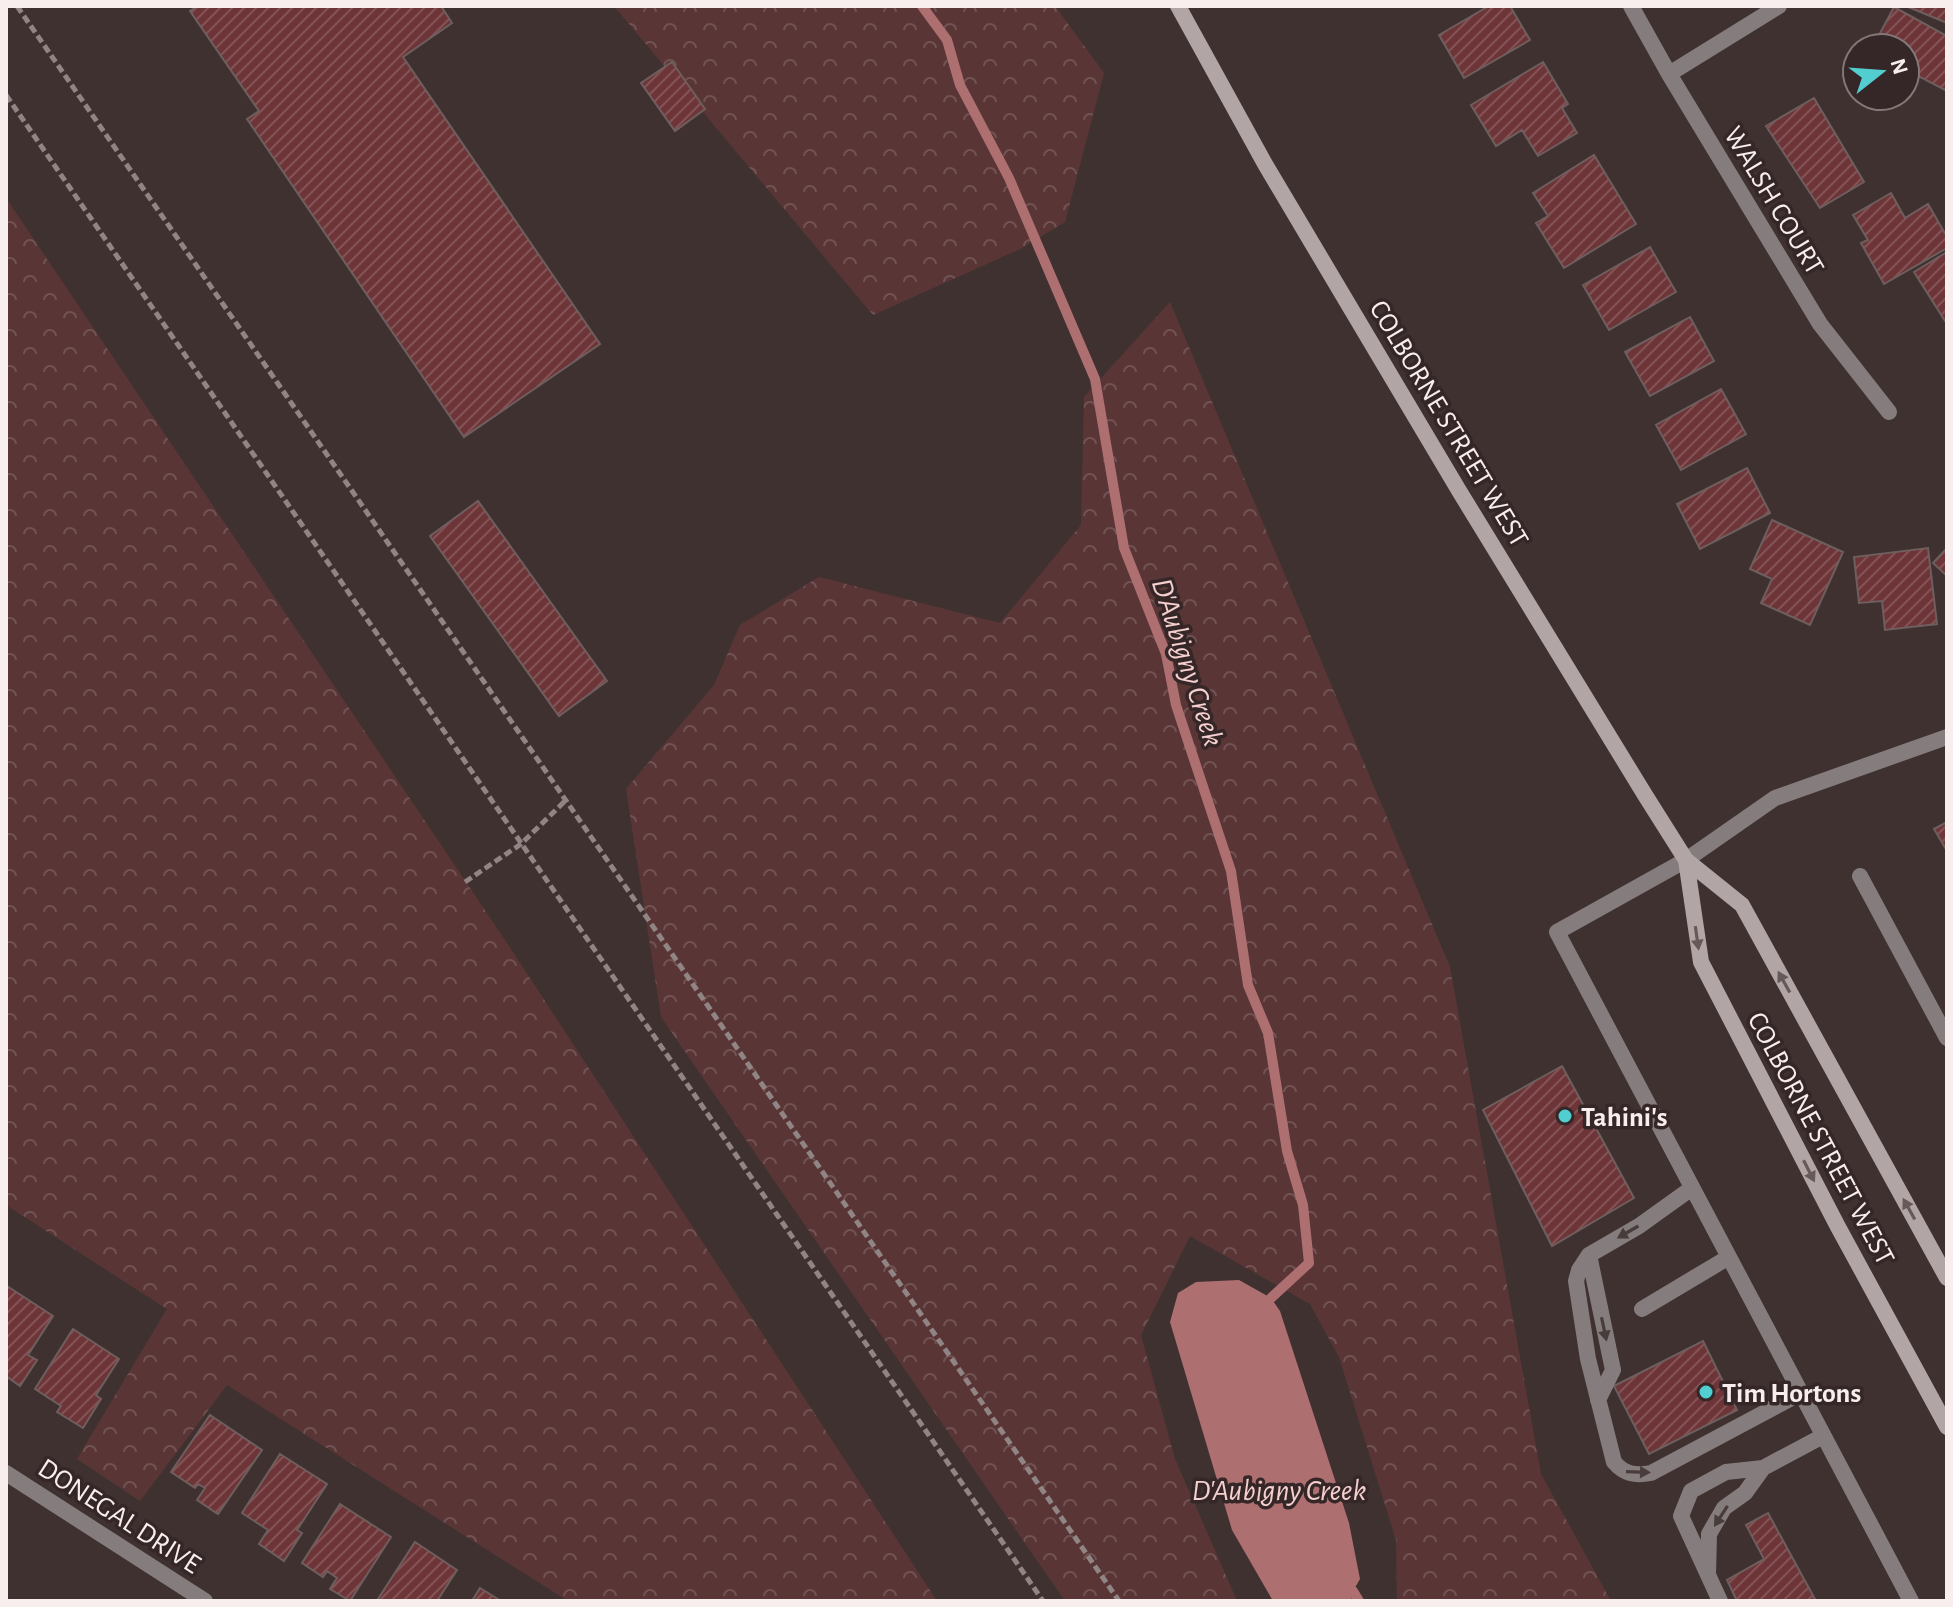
<svg xmlns="http://www.w3.org/2000/svg" width="1953" height="1607" font-family="'Alegreya Sans',sans-serif">
<defs>
<pattern id="forest-crowns" width="20" height="18" patternUnits="userSpaceOnUse" patternTransform="scale(2)"><rect width="20" height="18" fill="#5a3536"/><path d="M2 6a3 3 0 1 1 6 0M12 15a3 3 0 1 1 6 0" fill="none" stroke="#725353"/></pattern>
<pattern id="building-hatch" width="6" height="6" patternUnits="userSpaceOnUse" patternTransform="scale(2)"><rect width="6" height="6" fill="#6e3538"/><path d="M-1 1l2-2M0 6l6-6M5 7l2-2" fill="none" stroke="#835355"/></pattern>
</defs>
<rect width="100%" height="100%" fill="#403131"/>
<!-- forest -->
<path fill="url(#forest-crowns)" d="M614,6H1055L1104,73L1065,222L1020,249L873,315Z
M6,198L507,943L937,1601H568L227,1385L140,1501L77,1459L167,1309L6,1205Z
M1170,302L1450,967L1541,1474L1611,1601H1397L1396,1540L1339,1357L1310,1304L1190,1236L1141,1335L1175,1459L1237,1601H1065L661,1017L626,789L714,685L740,625L819,577L1000,623L1081,525L1084,397Z"/>
<!-- water -->
<path fill="#ae6f71" d="M1239,1280L1271,1298L1280,1311L1349,1523L1360,1579L1353,1591L1351,1601H1273L1232,1530L1170,1322L1178,1293L1196,1282Z"/>
<g fill="none" stroke-linecap="round" stroke-linejoin="round">
<!-- stream -->
<path stroke="#ae6f71" stroke-width="10" d="M922,6L947,40L960,85L1009,178L1095,379L1124,548L1166,654L1176,705L1231,871L1248,985L1268,1033L1287,1151L1303,1205L1309,1263L1271,1298
M1353,1591L1359,1601"/>
</g>
<!-- building -->
<path fill="url(#building-hatch)" stroke="#6e5e5e" stroke-width="2" d="M198,6H441L452,23L403,57L600,344L464,437L247,119L259,111L190,11Z
M1489,6H1510L1530,40L1464,78L1439,35Z
M1906,6H1947V23Z
M1894,7L1947,36V87L1945,90L1907,70L1905,74V48H1872Z
M672,62L705,109L675,131L641,83Z
M1543,62L1568,104L1562,108L1577,133L1538,156L1522,130L1496,146L1471,105Z
M1814,98L1864,182L1820,208L1766,126Z
M1594,155L1636,224L1564,268L1536,223L1548,216L1533,193Z
M1891,193L1905,218L1928,204L1947,237V248L1884,284L1861,243L1868,240L1853,215Z
M1650,247L1676,292L1609,330L1583,285Z
M1947,252V324L1914,272Z
M1690,317L1714,361L1650,396L1625,352Z
M1721,389L1746,434L1681,470L1656,425Z
M1747,468L1770,513L1700,549L1677,504Z
M478,501L607,681L559,716L430,536Z
M1772,520L1843,552L1810,625L1761,603L1772,579L1750,569Z
M1928,548L1937,624L1885,630L1882,601L1859,603L1854,557Z
M1947,548V576L1933,563Z
M1947,822V851L1934,829Z
M1562,1066L1634,1198L1552,1246L1483,1110Z
M7,1286L53,1316L28,1355L37,1360L20,1386L6,1376Z
M73,1329L119,1359L96,1395L101,1399L83,1428L57,1412L61,1406L35,1389Z
M1703,1341L1737,1410L1649,1454L1614,1386Z
M210,1415L262,1450L218,1514L197,1500L205,1488L198,1484L195,1488L171,1472Z
M280,1454L327,1484L297,1530L302,1533L284,1561L259,1544L268,1530L242,1513Z
M340,1504L391,1537L350,1601L330,1589L337,1578L327,1571L323,1577L302,1563Z
M1768,1513L1816,1601H1737L1727,1580L1764,1559L1746,1525Z
M415,1542L457,1570L437,1601H381L378,1599Z
M480,1588L501,1601H472Z"/>
<g fill="none" stroke-linecap="round" stroke-linejoin="round">
<!-- path -->
<path stroke="#918484" stroke-width="5" stroke-dasharray="8 4" stroke-linecap="butt" d="M17,6L1119,1601
M6,95L1043,1601
M465,882L521,844L566,800"/>
<!-- lane -->
<path stroke="#857d7d" stroke-width="16" d="M1686,860L1557,932L1911,1601
M1860,876L1947,1038
M1692,1188L1639,1226L1589,1255L1579,1270L1576,1281L1588,1359L1614,1462C1624,1474 1635,1476 1651,1473L1801,1393
M1589,1255L1613,1370L1598,1400
M1642,1309L1729,1257
M1708,1574L1709,1534L1724,1508L1745,1493L1763,1468
M1720,1601L1681,1516L1691,1491L1726,1472L1763,1468L1823,1436"/>
<!-- street -->
<path stroke="#857d7d" stroke-width="16" d="M1631,6L1669,74L1820,324L1889,412
M1669,74L1779,6
M1686,860L1775,798L1947,737
M6,1473L205,1601"/>
<!-- secondary -->
<path stroke="#b2a5a5" stroke-width="16" d="M1178,6L1265,164L1458,489L1645,795L1686,860L1742,905L1947,1278
M1686,860L1701,962L1837,1225L1947,1427"/>
</g>
<!-- one-way arrows -->
<defs><path id="oneway-solid" d="M-6-.8H1V-3.2L6.5 0L1 3.2V.8H-6Z" transform="scale(2)"/></defs>
<g fill="#675959">
<use href="#oneway-solid" transform="translate(1697 938) rotate(82)"/>
<use href="#oneway-solid" transform="translate(1784 982) rotate(-119)"/>
<use href="#oneway-solid" transform="translate(1809 1171) rotate(63)"/>
<use href="#oneway-solid" transform="translate(1909 1209) rotate(-119)"/>
</g>
<g fill="#493c3c">
<use href="#oneway-solid" transform="translate(1628 1232) rotate(150)"/>
<use href="#oneway-solid" transform="translate(1604 1329) rotate(78)"/>
<use href="#oneway-solid" transform="translate(1638 1472) rotate(2)"/>
<use href="#oneway-solid" transform="translate(1721 1516) rotate(123)"/>
</g>
<!-- markers -->
<g fill="#52cdd0" stroke="#352727" stroke-width="3">
<circle cx="1565" cy="1116" r="8"/>
<circle cx="1706" cy="1392" r="8"/>
</g>
<g text-anchor="middle" stroke-width="7" stroke-linejoin="round" paint-order="stroke">
<!-- street labels -->
<g font-size="28" fill="#f8eeee" stroke="#352727">
<text transform="translate(1775 200) rotate(59)" y="10">WALSH COURT</text>
<text transform="translate(1450 423) rotate(59)" y="10">COLBORNE STREET WEST</text>
<text transform="translate(1822 1138) rotate(62)" y="10">COLBORNE STREET WEST</text>
<text transform="translate(120 1515) rotate(33)" y="10">DONEGAL DRIVE</text>
</g>
<!-- poi labels -->
<g font-size="28" font-weight="bold" fill="#f8eeee" stroke="#352727" text-anchor="start">
<text x="1581" y="1126">Tahini's</text>
<text x="1722" y="1402">Tim Hortons</text>
</g>
<!-- water labels -->
<g font-size="30" font-style="italic" fill="#f6cfcf" stroke="#352727">
<text transform="translate(1188 662) rotate(72)" y="10">D'Aubigny Creek</text>
<text x="1279" y="1500">D'Aubigny Creek</text>
</g>
</g>
<!-- border -->
<rect width="1953" height="1607" fill="none" stroke="#f8eeee" stroke-width="16"/>
<!-- north arrow -->
<g transform="translate(1881 72) rotate(73)"><circle r="38" fill="#352727" stroke="#837777" stroke-width="2"/>
<path d="M0-6L14 30L0 20L-14 30Z" fill="#52cdd0"/>
<text y="-12" font-size="22" font-weight="bold" text-anchor="middle" fill="#f8eeee">N</text>
</g>
</svg>
